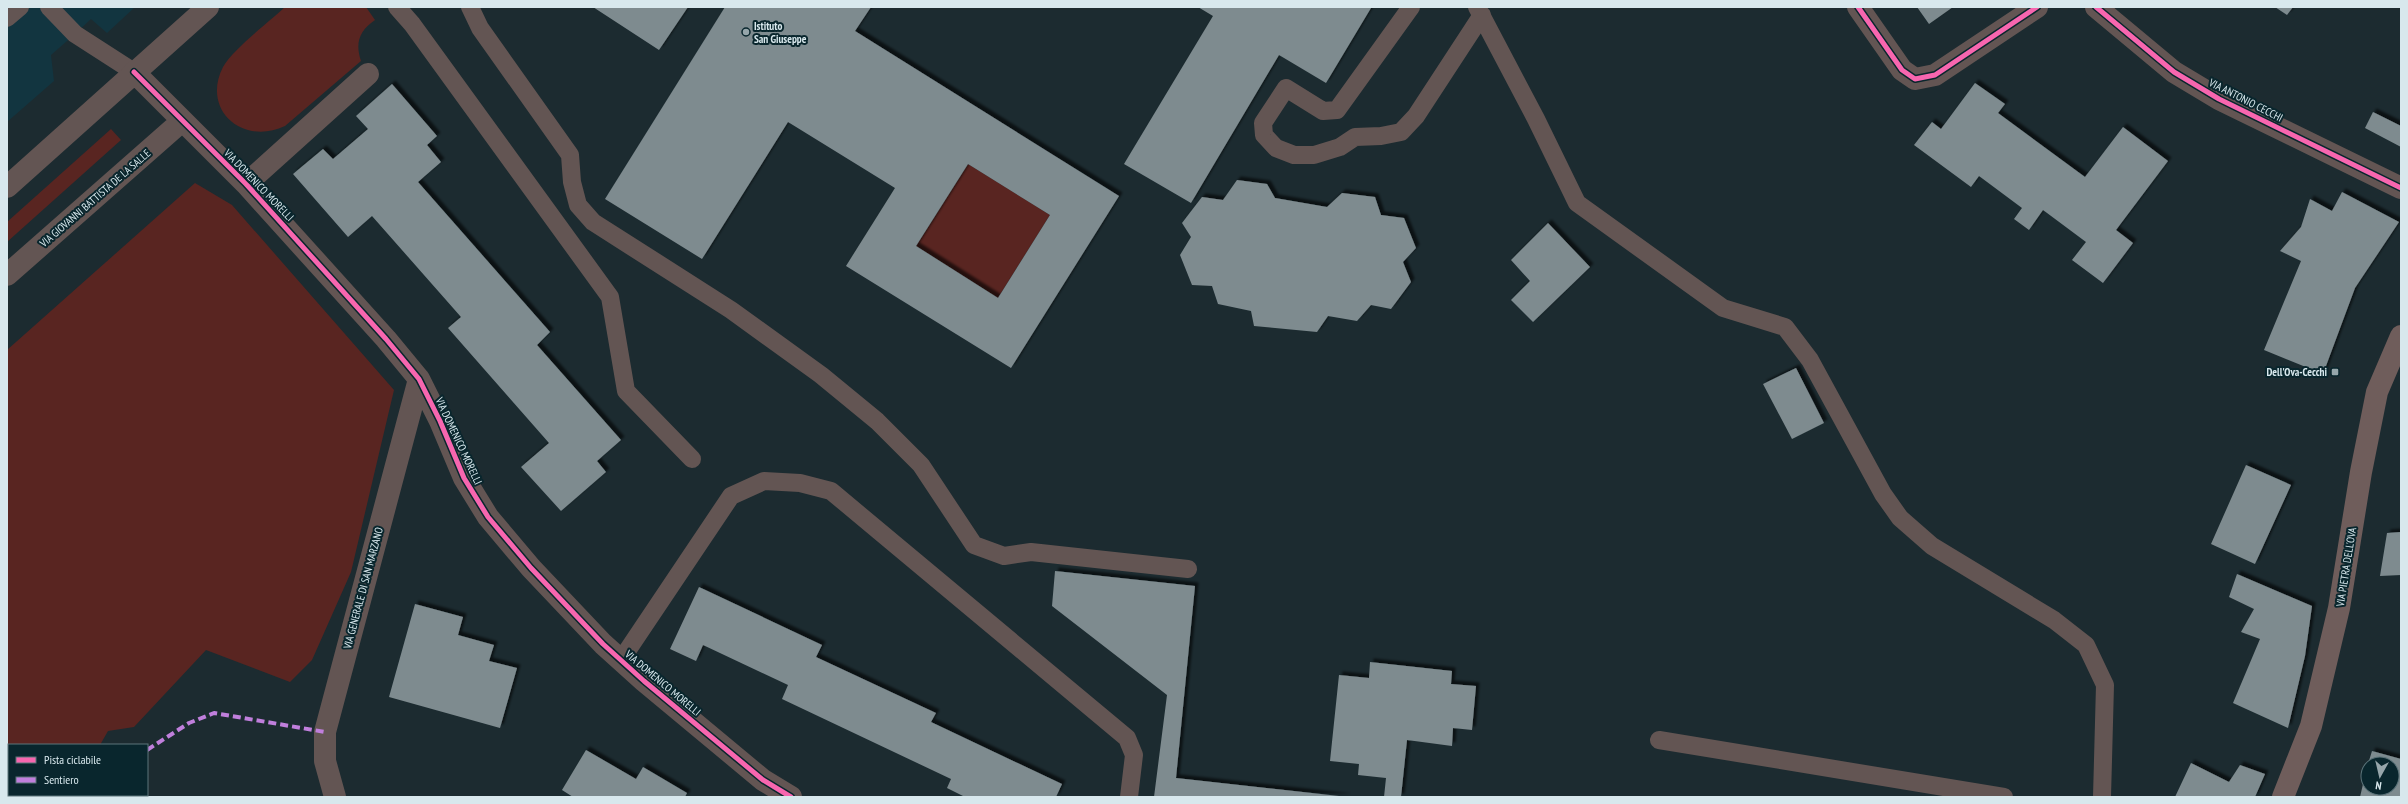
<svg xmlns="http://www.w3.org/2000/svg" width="2408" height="804" font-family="'PT Sans Narrow',sans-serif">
<defs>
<filter id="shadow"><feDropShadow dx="3.5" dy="-3.5" stdDeviation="1" flood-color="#0009"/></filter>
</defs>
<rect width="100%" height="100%" fill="#1c2b30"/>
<!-- built -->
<path fill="#123540" d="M7,7H135L107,33L91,19L75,34L51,55L54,81L7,122Z"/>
<!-- green -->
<path fill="#592521" d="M285,7H366L375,20C359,31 355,43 361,61L285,126C243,146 201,110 223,67C233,49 269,22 285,7Z
M111,129L121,140L7,242V222Z
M968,164L1050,215L998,298L916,246Z
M195,183L232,205L394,390L351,572L312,660L290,682L206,650L134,727L108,731L100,745H9V795H80L81,797H7V350Z"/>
<!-- building -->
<path fill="#7e8b8f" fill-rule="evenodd" filter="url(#shadow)" d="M593,7H688L659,50Z
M725,7H871L855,31L1119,196L1011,368L846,266L895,188L788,122L702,259L605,199ZM968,164L1050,215L998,298L916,246Z
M1198,7L1371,8L1326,83L1279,55L1191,203L1124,164L1213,16Z
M1917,7H1953L1929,24Z
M2275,7H2293L2287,15Z
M1975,83L2005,104L1998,113L2085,177L2123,127L2168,161L2116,230L2133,243L2103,283L2072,260L2086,242L2043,210L2029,230L2014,219L2022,208L1979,176L1971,187L1914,145L1932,122L1941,129Z
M392,84L437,136L427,145L441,162L418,182L550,332L537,345L621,440L597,461L606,472L561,511L521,467L549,443L448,328L461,317L372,216L348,237L293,174L323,149L333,159L368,129L356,116Z
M2373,112L2401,126V147L2365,128Z
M1237,180L1267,184L1275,198L1327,207L1342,193L1375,197L1381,215L1404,218L1416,248L1403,262L1411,282L1391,309L1371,305L1357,321L1328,316L1317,332L1254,326L1251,311L1218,304L1212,286L1192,285L1180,255L1191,237L1182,223L1202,197L1223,200Z
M2342,192L2399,222L2355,288L2323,374L2264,350L2301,261L2280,251L2301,227L2310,199L2332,211Z
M1548,223L1590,267L1533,322L1511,300L1530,281L1511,260Z
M1796,368L1824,423L1792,439L1763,384Z
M2246,465L2291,485L2255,564L2211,544Z
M2401,532V575L2380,576L2387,533Z
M1055,571L1195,586L1176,778L1348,797H1154L1167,695L1052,606Z
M2237,574L2312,606L2305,656L2288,728L2233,703L2260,639L2241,632L2254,609L2229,597Z
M699,587L822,645L816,657L936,713L931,722L1062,784L1056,797H965L947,788L951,779L782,699L788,685L703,645L696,661L670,649Z
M415,604L463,617L458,635L494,645L489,661L517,668L500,728L389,697Z
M1370,662L1452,671L1451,684L1476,686L1472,730L1453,728L1452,746L1407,740L1401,797H1384L1386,778L1358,775L1359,764L1330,761L1339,675L1369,678Z
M586,750L636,779L643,767L687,793L685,797H573L562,790Z
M2372,751L2401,759V797H2360L2367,767L2368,788H2392V764H2368Z
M2191,763L2229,782L2240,765L2265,774L2255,797H2175Z"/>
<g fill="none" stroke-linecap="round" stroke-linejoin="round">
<!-- service -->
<path stroke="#635553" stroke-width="18" d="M49,7L75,34L134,72
M397,7L412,24L610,297L626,391L692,459
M470,7L480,28L570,155L572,182L578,205L593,222L731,310L821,375L877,421L921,465L974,545L1004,556L1031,552L1188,569
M1411,7L1337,110L1323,111L1286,88L1263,123L1264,135L1276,148L1294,155H1314L1340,147L1355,137L1381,136L1401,132L1416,116L1482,15
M1477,7L1536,119L1577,203L1723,308L1785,327L1810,360L1883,494L1900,518L1932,546L2054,620L2086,645L2105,685L2102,797
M7,18L20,7
M621,660L731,496L764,481L800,483L831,491L1127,738L1134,755L1129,797
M1659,740L2004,797"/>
<!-- minor -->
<path stroke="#635553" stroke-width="22" d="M1858,7L1902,70L1915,79L1935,75L2037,7
M2096,7L2174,72L2219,99L2401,188
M134,72L246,184L386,339L419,379L440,421L464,478L488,517L531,568L603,644L644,681L763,780L791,797
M246,184L368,74
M7,187L208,7
M7,275L182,121
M335,797L325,761V732L419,379"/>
<!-- secondary -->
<path stroke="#6f5d5b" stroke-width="22" d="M2283,797L2311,726L2339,608L2361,472L2377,392L2401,336"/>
<!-- quiet -->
<path stroke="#c07fdc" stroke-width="4" stroke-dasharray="8 4" stroke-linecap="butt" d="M147,750L189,723L214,713L325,732
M108,797L110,795"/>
<defs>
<path id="cycleway" d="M1858,7L1902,70L1915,79L1935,75L2037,7
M2096,7L2174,72L2219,99L2401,188
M134,72L246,184L386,339L419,379L440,421L464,478L488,517L531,568L603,644L644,681L763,780L791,797"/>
</defs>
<!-- cycleway casing -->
<use href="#cycleway" stroke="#09262d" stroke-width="8"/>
<!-- cycleway -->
<use href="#cycleway" stroke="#f766af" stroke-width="5"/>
</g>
<!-- markers -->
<g fill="#96a6ab" stroke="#09262d" stroke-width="1.5">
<circle cx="746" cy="32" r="4"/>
<rect x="2331" y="368" width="8" height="8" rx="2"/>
</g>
<g text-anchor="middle" stroke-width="4" stroke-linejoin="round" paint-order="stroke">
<!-- poi labels -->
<g font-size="11" font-weight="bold" fill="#d8e8ed" stroke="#09262d" text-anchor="start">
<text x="754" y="30">Istituto<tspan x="754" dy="13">San Giuseppe</tspan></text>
<text x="2327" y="376" text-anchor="end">Dell'Ova-Cecchi</text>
</g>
<!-- street labels -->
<g font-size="11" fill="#d8e8ed" stroke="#09262d">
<text transform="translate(2246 100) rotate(27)" y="4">VIA ANTONIO CECCHI</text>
<text transform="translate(259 185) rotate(46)" y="4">VIA DOMENICO MORELLI</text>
<text transform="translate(95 198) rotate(-41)" y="4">VIA GIOVANNI BATTISTA DE LA SALLE</text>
<text transform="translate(459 441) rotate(65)" y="4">VIA DOMENICO MORELLI</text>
<text transform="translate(2346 567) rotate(-81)" y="4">VIA PIETRA DELL'OVA</text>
<text transform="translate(363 588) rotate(-75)" y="4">VIA GENERALE DI SAN MARZANO</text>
<text transform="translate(663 683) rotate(40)" y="4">VIA DOMENICO MORELLI</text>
</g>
</g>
<!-- border -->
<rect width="2408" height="804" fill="none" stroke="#d8e8ed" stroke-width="16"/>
<!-- legend -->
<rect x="8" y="744" width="140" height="52" fill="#09262d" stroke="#5c747a"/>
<rect x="16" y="757" width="20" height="6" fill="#f766af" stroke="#5c747a"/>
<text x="44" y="764" font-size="12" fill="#d8e8ed">Pista ciclabile</text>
<rect x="16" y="777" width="20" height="6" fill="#c07fdc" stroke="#5c747a"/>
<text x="44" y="784" font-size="12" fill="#d8e8ed">Sentiero</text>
<!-- north arrow -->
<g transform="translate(2380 776) rotate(188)"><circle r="19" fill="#09262d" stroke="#5c747a"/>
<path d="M0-3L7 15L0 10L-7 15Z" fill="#96a6ab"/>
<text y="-6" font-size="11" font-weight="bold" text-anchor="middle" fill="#d8e8ed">N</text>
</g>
</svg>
